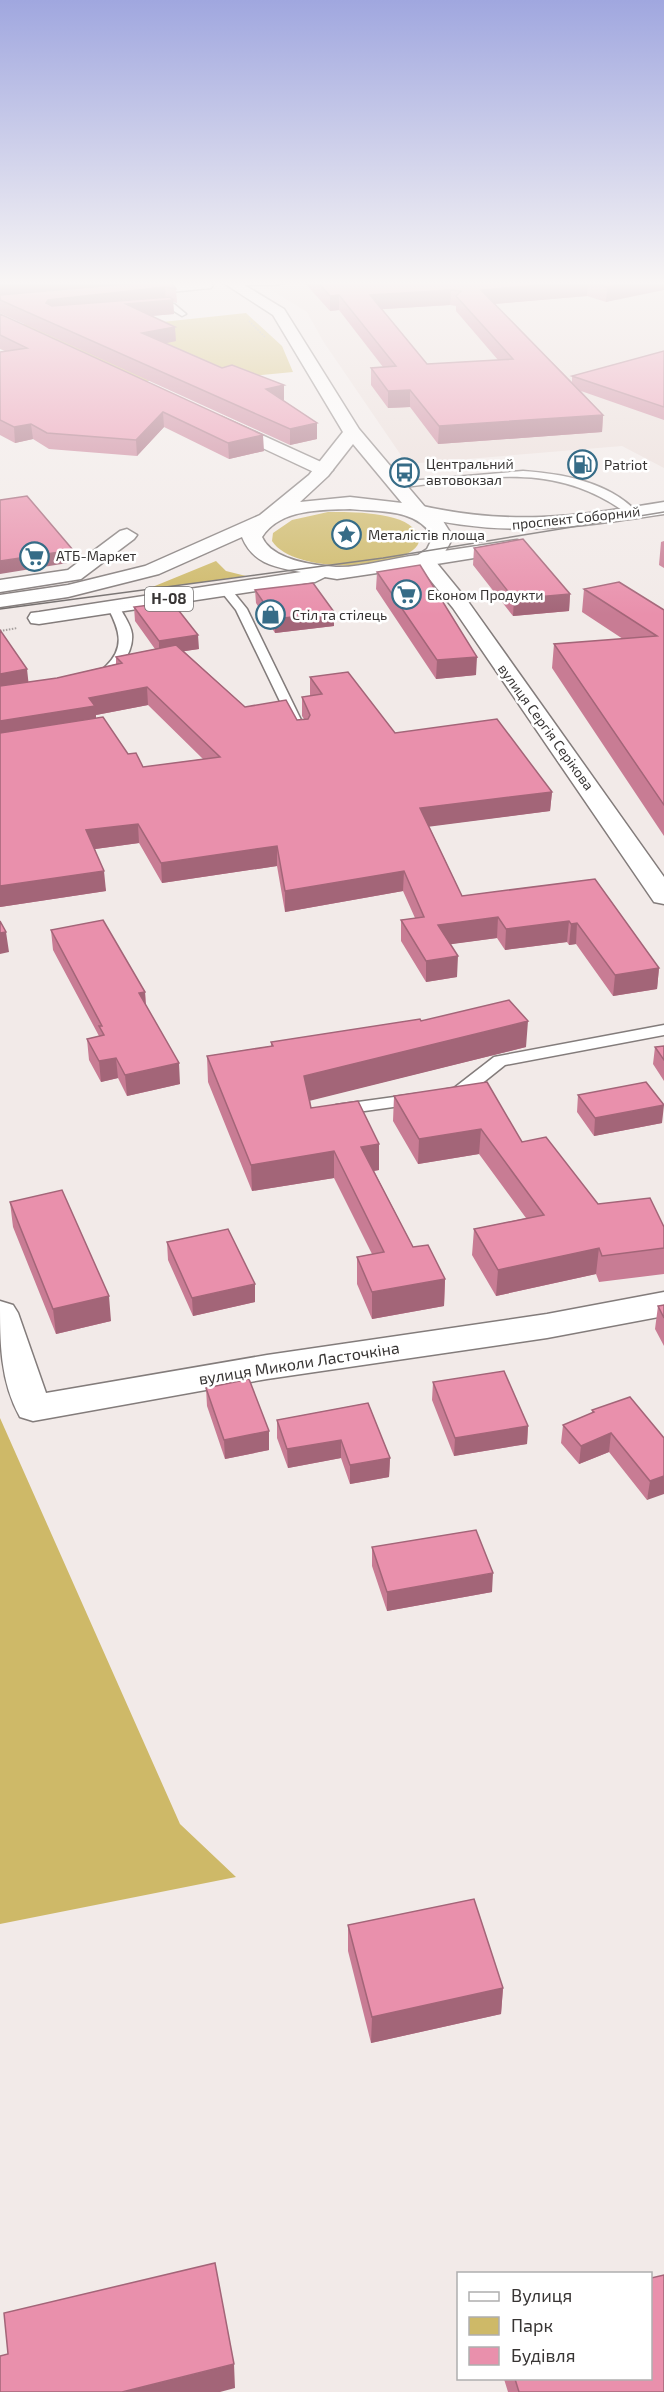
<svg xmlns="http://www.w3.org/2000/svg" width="664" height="2392" font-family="'Exo 2',sans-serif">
<rect width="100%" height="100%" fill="#f2eae8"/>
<!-- built -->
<path fill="#eadbd7" d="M255,280H664V468L622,446L407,464L323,341L307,312Z"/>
<!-- green -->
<path fill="#ceb968" d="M246,313L282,346L293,372L188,382L154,379L146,382L21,324L44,323L60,333Z
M328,512C349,512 409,511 418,535C421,541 418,546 413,550C386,572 292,572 272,541L273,533L292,520Z
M216,561L226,571L246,576L145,590Z
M0,1418L180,1824L236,1877L0,1924Z"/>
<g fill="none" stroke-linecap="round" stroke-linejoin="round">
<defs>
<path id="service" d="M298,280L275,285H227L223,283L227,281Z
M151,304H174L186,314L182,316L169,308H148Z
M523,471C564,474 609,482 638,513L629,515C555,459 482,478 397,488L392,485L397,482Z
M222,588H230L247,609L301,720L299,723L295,724L289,720L236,610L220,590Z
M110,606L120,608C124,616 131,625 132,634C134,654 115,677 97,682L91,678C95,673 102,671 106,666C126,647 119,629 108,608Z
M664,1025V1035L505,1065L465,1097L449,1099L441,1094L443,1090L454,1088L494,1057Z
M416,1094L422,1095L424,1099L422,1103L336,1115L327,1110L336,1105Z"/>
<path id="minor" d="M206,281L211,282L213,285L211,288L130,296L123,292L130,288Z
M222,417L330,466L333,470L324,475L318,474L216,426L213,422Z
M127,529L137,535L134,539L81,579L0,592V580L68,570L120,531Z
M424,554L431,556L467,600L664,877V904L654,902L453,608L414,560L417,556Z
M664,1292V1316L547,1338L267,1379L33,1421L20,1417C0,1381 0,1342 0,1301L13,1305L18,1313L46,1393L267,1355L547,1314Z"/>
<path id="secondary" d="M664,502V514C572,528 503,538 411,515L408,511L418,505C511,526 572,517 664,502Z
M517,540L524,542L527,546L524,550L424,566L417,564L414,560L417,556L424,554Z"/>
<path id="primary" d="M219,280H236L284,309L359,429L425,507L443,521L453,537C446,551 441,562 424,566L337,579L325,577L315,582L39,624L31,623L28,618L31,613L39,612L301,572C275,567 253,564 242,537L159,574L68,597L0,607V595L68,585L145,566L260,515L309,475L343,432L273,315ZM353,444L402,503L350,497L300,502L328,476ZM350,509C379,512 417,508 433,537L427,549L418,555C394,558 359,568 336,567C312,565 272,560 262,537C280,509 320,510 350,509Z"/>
</defs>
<!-- service casing -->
<use href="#service" stroke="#837c7b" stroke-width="3"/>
<!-- minor casing -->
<use href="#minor" stroke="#837c7b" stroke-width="3"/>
<!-- secondary casing -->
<use href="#secondary" stroke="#837c7b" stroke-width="3"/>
<!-- primary casing -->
<use href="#primary" stroke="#837c7b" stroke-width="3"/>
<!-- path-far1 -->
<path stroke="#a6a09e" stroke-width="1.5" stroke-dasharray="1.5 1.5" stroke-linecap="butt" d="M249,321L265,337"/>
<!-- path -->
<path stroke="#a6a09e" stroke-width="2" stroke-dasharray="1.5 1.5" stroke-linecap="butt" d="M0,631L17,628"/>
<!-- service -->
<use href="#service" fill="#fff" fill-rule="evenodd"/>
<!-- minor -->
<use href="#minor" fill="#fff" fill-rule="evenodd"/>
<!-- secondary -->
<use href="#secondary" fill="#fff" fill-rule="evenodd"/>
<!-- primary -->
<use href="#primary" fill="#fff" fill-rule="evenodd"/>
<!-- tram -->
<path stroke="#736e6d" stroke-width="1.5" d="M0,609L383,558L664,512"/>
</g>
<!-- wall -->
<path fill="#c87c94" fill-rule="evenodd" d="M0,280H164V281L176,289L177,303L173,302L174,314L151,316L176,341L166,343L222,368L284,385V400H283L317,423V439L290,445L0,313Z
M302,280H664L606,302L587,296L495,304L572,382V376L664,351V420L581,391L603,415L602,432L438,444L410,407L388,408L371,385V368L383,367L339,310L330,311ZM450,305L456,306V311L498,360L427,364L382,309Z
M0,314L264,451L229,459L164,427L137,456L49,449L33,439L15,443L0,435V352L5,351L0,349Z
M664,541V568L659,565L661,542Z
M474,548L570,594L569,611L513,616L473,565Z
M377,572L476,675L436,679L376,589Z
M584,589L664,610V836L552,668L554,644L623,639L582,612Z
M255,590L334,612V626L275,633L256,603Z
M134,607L199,649L184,651L245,707L297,720L304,719L302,716V697L310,696V677L395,733L552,792L550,811L429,826L462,896L595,879L659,968L657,989L613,996L576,944L569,945L567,942L505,950L497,938L450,944L457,977L426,982L401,941V920L415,918L403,891L285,912L277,866L162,883L139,843L95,849L106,891L0,907V630L28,682L57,678L116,664V657L155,649L135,621ZM148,705L203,759L143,767L128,754L96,718V715Z
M51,930L145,992L146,1005L180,1084L127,1096L118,1078L101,1082L89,1060L87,1039L99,1036L53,950Z
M421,1021L526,1047L310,1100L311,1108L379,1144V1170L374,1171L413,1247L445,1279L444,1306L372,1319L357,1284V1257L372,1254L334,1178L252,1191L208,1082L207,1056L271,1046V1042Z
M664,1046V1081L653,1064L655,1047Z
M578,1095L662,1123L594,1136L577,1112Z
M394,1096L522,1142L598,1204L664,1227V1274L599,1282L596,1274L496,1296L472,1255L474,1229L526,1218L479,1154L418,1164L393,1121Z
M10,1202L111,1321L56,1334L13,1227Z
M167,1242L255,1302L193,1316L168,1260Z
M664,1305V1346L655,1329L658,1306Z
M433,1382L528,1426L527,1444L454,1456L432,1400Z
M206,1388L269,1431V1450L225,1459L207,1406Z
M368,1403L390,1458L389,1477L350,1484L341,1458L288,1468L277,1438V1420Z
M592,1410L664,1438L647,1500L609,1452L579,1464L561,1443L563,1425L592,1413Z
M372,1547L492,1592L387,1611L372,1566Z
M348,1925L503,1988L501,2014L371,2043L348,1951Z
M504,2379H651L664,2392H508Z"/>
<!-- shaded-wall -->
<path fill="#a36578" d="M37,280H164V282L0,297V283Z
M640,280H664V290L606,302L607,287Z
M588,281L587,296L481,305V290Z
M165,287L166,301L173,300L174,314L127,318L49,314L46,303L48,300Z
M451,290L450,305L369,310L370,295Z
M339,295V310L330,311V296Z
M175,327L176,341L143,348L142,333Z
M284,385V400L266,404V389Z
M410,390V407L388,408V391Z
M163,412L164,427L137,456L136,440Z
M603,415L602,432L438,444L439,426Z
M317,423V439L290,445V429Z
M31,424L33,439L15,443L14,427Z
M263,435L264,451L229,459L228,443Z
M73,550L74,562L0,574V561Z
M570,594L569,611L513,616L514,599Z
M334,612V626L275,633V619Z
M198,635L199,649L159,655V641Z
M477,657L476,675L436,679L437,660Z
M27,669L29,687L0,692V674Z
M147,687L148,705L96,715V725L0,740V721L89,698Z
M552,792L550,811L419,828L420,808Z
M138,824L139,843L88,850L86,830Z
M277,846V866L162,883L161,863Z
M104,871L106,891L0,907V886Z
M404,871L403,891L285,912V891Z
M498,917L497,938L438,946V925Z
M569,921L567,942L505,950L506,929Z
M577,923L576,944L569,945L571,924Z
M6,932L9,952L0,954V933Z
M458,956L457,977L426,982V961Z
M659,968L657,989L613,996L615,975Z
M145,992L146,1013L139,993Z
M528,1021L526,1047L305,1102L304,1076Z
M116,1058L118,1078L101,1082L99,1061Z
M179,1063L180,1084L127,1096L125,1075Z
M664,1105L662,1123L594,1136L595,1118Z
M481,1129L479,1154L418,1164L419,1139Z
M379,1144V1170L361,1173V1147Z
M334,1151V1178L252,1191L251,1165Z
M599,1248L596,1274L496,1296L498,1270Z
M445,1279L444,1306L372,1319V1292Z
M255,1284V1302L193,1316L192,1298Z
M109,1296L111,1321L56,1334L53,1309Z
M528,1426L527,1444L454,1456L455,1438Z
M269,1431V1450L225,1459L224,1440Z
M611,1433L609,1452L579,1464L581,1446Z
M341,1440V1458L288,1468L287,1449Z
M390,1458L389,1477L350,1484V1465Z
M664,1476V1494L647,1500L650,1481Z
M493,1573L492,1592L387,1611V1592Z
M503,1988L501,2014L371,2043L372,2017Z
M234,2364L235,2388L220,2392H122Z"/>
<!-- building -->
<path fill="#e990ac" stroke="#a36578" stroke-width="1.5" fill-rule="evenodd" d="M0,280H37L0,283Z
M170,280L176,289L165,287L48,300L46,303L52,306L170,297L173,300L126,304L175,327L142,333L222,368L232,365L284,385L266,389L317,423L290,429L0,300V295Z
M316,280H640L607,287L588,281L481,290L603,415L439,426L410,390L388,391L371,368L396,366L339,295L330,296ZM451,290L461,291L456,296L513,359L427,364L370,295Z
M0,314L263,435L228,443L163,412L136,440L47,433L31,424L14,427L0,420V352L27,348L0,335Z
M664,351V407L572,376Z
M27,496L73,550L0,561V500Z
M523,539L570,594L514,599L474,548Z
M420,565L477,657L437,660L377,572Z
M619,582L664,610V805L554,644L657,636L584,589Z
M313,583L334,612L275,619L255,590Z
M172,602L198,635L159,641L134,607Z
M0,630L27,669L0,674Z
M176,645L245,707L286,700L297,720L308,719L310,715L302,697L322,694L310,677L348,672L395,733L497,719L552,792L420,808L462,896L595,879L659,968L615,975L577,923L571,924L569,921L506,929L498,917L438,925L458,956L426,961L401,920L424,917L404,871L285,891L277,846L161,863L138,824L86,830L104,871L0,886V733L103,717L128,754L136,753L143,767L220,757L147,687L89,698L95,706L0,721V686L57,678L122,663L116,657Z
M103,920L145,992L139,993L179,1063L125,1075L116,1058L99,1061L87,1039L104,1035L99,1026H102L51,930Z
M0,921L6,932L0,933Z
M509,1000L528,1021L304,1076L311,1108L358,1101L379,1144L361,1147L413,1247L428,1245L445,1279L372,1292L357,1257L384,1252L334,1151L251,1165L207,1056L273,1046L271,1042L420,1019L421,1021Z
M664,1046V1060L655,1047Z
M487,1082L522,1142L546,1137L598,1204L650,1198L664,1227V1248L602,1256L599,1248L498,1270L474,1229L544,1215L481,1129L419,1139L394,1096Z
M646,1082L664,1105L595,1118L578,1095Z
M62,1190L109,1296L53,1309L10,1202Z
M228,1229L255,1284L192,1298L167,1242Z
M664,1305V1318L658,1306Z
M504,1371L528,1426L455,1438L433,1382Z
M249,1379L269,1431L224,1440L206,1388Z
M630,1397L664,1438V1476L650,1481L611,1433L581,1446L563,1425L594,1412L592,1410Z
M368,1403L390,1458L350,1465L341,1440L287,1449L277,1420Z
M476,1530L493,1573L387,1592L372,1547Z
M474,1899L503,1988L372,2017L348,1925Z
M215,2263L234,2364L122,2392H0V2356L8,2354L4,2313Z
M664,2275V2392H519L515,2379H651V2278Z"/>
<!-- sky -->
<linearGradient id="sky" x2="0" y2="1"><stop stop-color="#a0a7df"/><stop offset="0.46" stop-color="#f9f6f5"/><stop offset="1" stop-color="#f9f6f5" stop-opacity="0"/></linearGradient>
<rect width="664" height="615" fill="url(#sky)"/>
<!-- icons -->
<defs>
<symbol id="fuel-ring" viewBox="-11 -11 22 22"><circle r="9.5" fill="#fff" stroke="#366c87" stroke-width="1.5"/><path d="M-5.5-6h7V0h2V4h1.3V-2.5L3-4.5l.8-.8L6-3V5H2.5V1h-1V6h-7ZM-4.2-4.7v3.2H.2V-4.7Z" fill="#366c87"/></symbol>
<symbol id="bus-ring" viewBox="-11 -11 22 22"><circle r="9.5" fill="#fff" stroke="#366c87" stroke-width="1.5"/><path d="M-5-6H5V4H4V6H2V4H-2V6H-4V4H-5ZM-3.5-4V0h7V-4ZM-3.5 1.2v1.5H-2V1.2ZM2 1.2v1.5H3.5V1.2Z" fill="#366c87"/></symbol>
<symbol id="sight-ring" viewBox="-11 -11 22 22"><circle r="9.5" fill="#fff" stroke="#366c87" stroke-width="1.5"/><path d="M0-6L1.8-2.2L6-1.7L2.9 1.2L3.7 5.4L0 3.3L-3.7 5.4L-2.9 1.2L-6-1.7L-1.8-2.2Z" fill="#366c87"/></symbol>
<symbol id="supermarket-ring" viewBox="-11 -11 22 22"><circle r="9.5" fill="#fff" stroke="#366c87" stroke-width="1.5"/><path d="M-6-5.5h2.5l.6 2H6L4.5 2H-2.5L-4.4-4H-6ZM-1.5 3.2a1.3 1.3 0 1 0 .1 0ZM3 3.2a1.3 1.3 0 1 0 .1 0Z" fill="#366c87"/></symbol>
<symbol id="shop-ring" viewBox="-11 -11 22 22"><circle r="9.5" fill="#fff" stroke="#366c87" stroke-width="1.5"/><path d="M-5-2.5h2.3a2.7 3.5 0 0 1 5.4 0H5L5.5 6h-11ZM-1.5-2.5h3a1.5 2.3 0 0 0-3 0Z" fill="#366c87"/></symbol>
</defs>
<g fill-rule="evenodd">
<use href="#fuel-ring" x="566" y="448" width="33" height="33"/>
<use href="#bus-ring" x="388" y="456" width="33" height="33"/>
<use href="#sight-ring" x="330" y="518" width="33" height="33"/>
<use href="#supermarket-ring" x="18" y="540" width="33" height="33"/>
<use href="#supermarket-ring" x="390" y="578" width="33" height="33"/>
<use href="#shop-ring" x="254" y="598" width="33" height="33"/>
</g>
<g text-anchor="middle" stroke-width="5" stroke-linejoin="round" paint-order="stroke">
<!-- far-poi labels -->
<g font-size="14" fill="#383534" stroke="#fff" text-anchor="start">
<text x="426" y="469">Центральний<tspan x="426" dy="16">автовокзал</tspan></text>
<text x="604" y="470">Patriot</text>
<text x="368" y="540">Металістів площа</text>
<text x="56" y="561">АТБ-Маркет</text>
<text x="427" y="600">Економ Продукти</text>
<text x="292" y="620">Стіл та стілець</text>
</g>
<!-- far-street labels -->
<g font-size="14" fill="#383534" stroke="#fff">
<text transform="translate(576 518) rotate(-6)" y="5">проспект Соборний</text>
<text transform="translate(546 727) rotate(54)" y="5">вулиця Сергія Серікова</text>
</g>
<!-- shield labels -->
<rect fill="#fff" stroke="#747271" stroke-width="1.5" x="145" y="587" width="48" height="24" rx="4.5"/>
<g font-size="15" font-weight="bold" fill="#383534">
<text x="169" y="604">Н-08</text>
</g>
<!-- street labels -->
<g font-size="16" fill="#383534" stroke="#fff">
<text transform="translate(299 1363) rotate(-9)" y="6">вулиця Миколи Ласточкіна</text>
</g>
</g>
<!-- legend -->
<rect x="457" y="2272" width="195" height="108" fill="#ffffff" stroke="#afaeae" stroke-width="1.5"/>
<rect x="469" y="2292" width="30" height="9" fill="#ffffff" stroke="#afaeae" stroke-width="1.5"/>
<text x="511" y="2302" font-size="18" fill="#383534">Вулиця</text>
<rect x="469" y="2317" width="30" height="18" fill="#ceb968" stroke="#afaeae" stroke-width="1.5"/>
<text x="511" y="2332" font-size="18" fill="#383534">Парк</text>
<rect x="469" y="2347" width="30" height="18" fill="#e990ac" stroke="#afaeae" stroke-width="1.5"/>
<text x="511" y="2362" font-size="18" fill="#383534">Будівля</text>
</svg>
